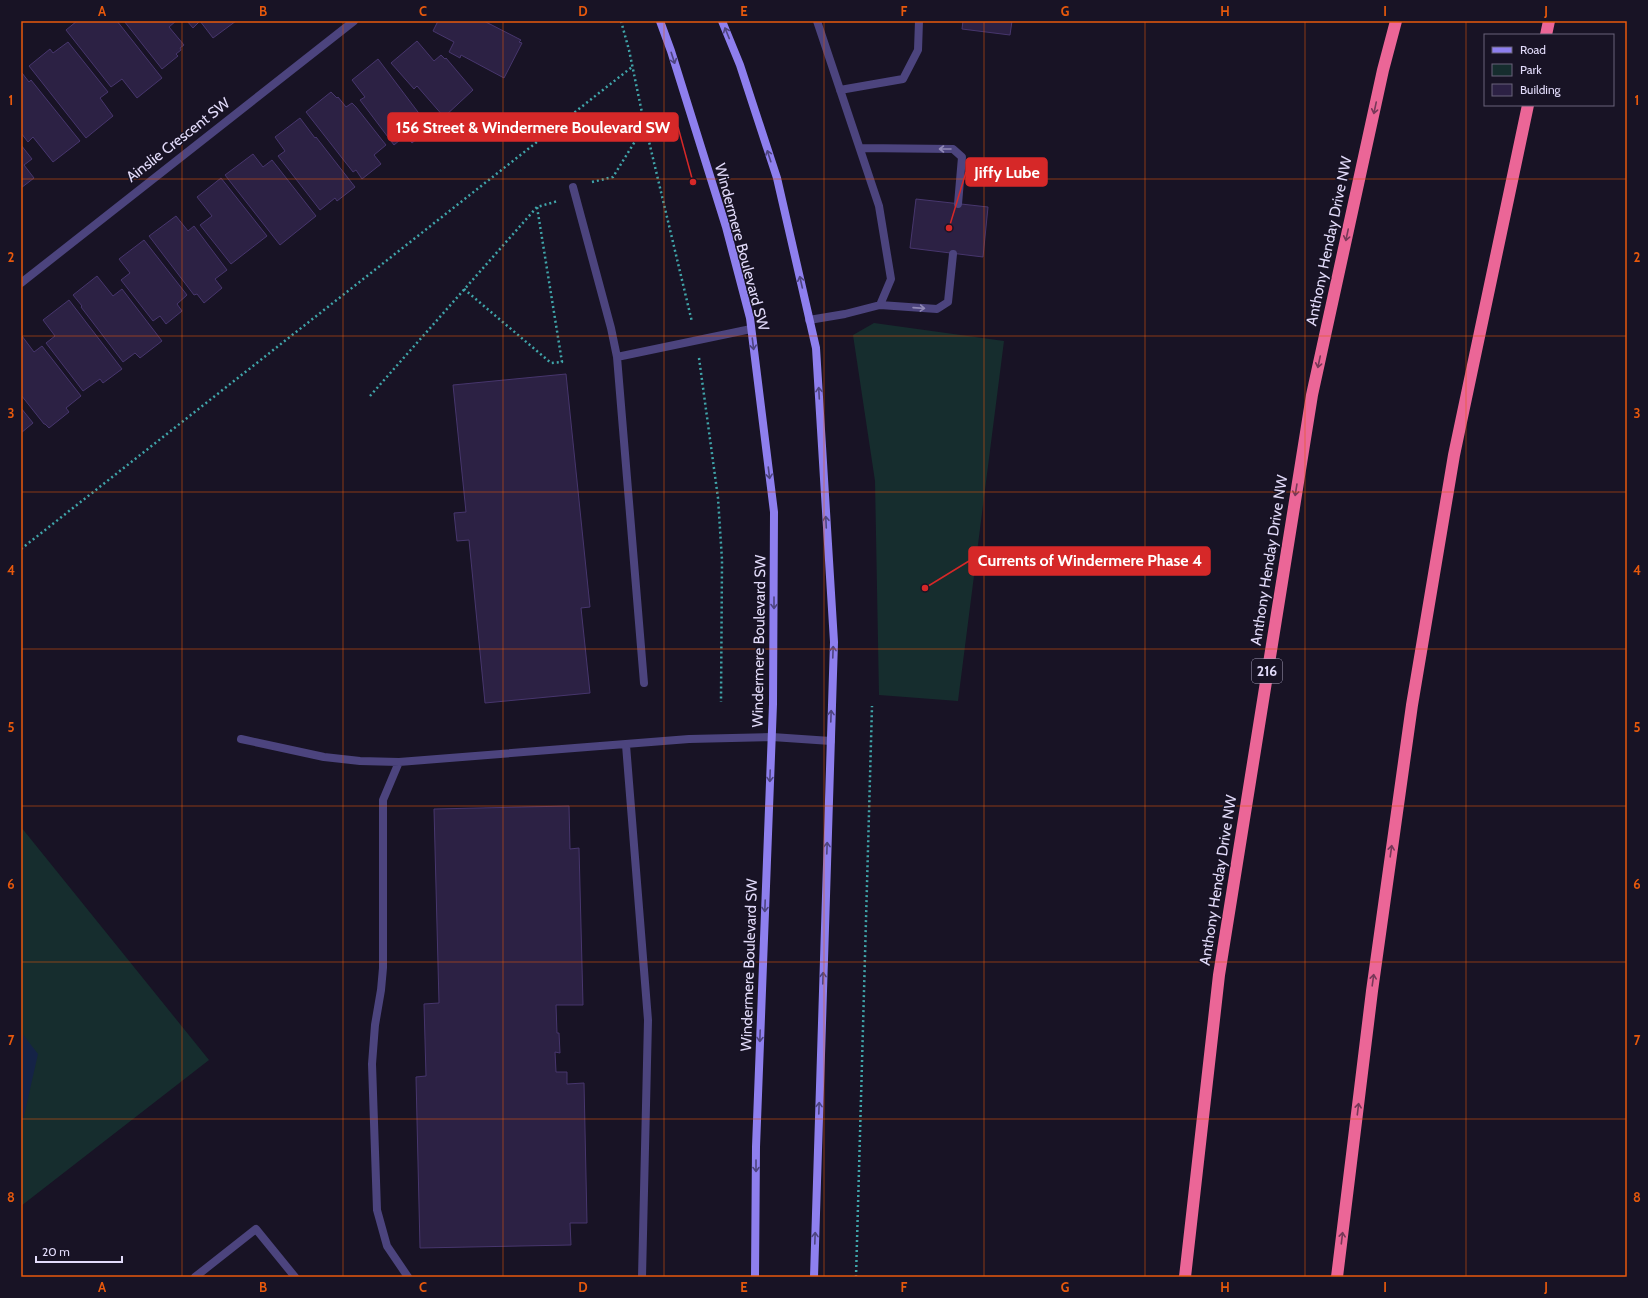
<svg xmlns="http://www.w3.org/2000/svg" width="1648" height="1298" font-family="Cabin,sans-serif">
<rect width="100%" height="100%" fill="#181325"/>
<!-- green -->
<path fill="#162d2e" d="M874,323L1004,341L958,701L879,695L875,481L853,335Z
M21,827L209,1060L21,1206Z"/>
<!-- water -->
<path fill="#152346" d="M21,1032L38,1054L21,1129Z"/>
<!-- building -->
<path fill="#2c2144" stroke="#47366d" d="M77,21H117L162,78L137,98L122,79L111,87L66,30Z
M124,21H176L169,27L184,45L180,48L181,50L176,54L178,56L162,69Z
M187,21H236L213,38L200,21L193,28Z
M438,21H484L521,40L519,42L522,43L504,78L461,55L460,58L449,52L454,42L433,31Z
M963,21H1012L1010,35L962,29Z
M417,41L434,61L441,55L445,59L446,58L473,90L444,117L417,86L414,89L391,63Z
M68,42L108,92L100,98L113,116L86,138L29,66L50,49L53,53Z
M378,59L430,128L412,143L406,135L394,145L360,100L365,97L352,80Z
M22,73L29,82L31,80L80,141L53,162L33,137L28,142L21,133V74Z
M331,92L337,98L338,97L346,107L352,103L356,107L386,145L374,155L381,164L362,179L356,170L353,172L306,112Z
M300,118L315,138L316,137L355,187L337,201L335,198L320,210L278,156L285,151L275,137Z
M21,145L32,159L24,165L34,178L21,188Z
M253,154L263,167L272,160L316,216L280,245L225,175Z
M221,178L267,236L231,264L200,225L212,216L197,197Z
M916,199L988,207L983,257L910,248Z
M176,216L188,231L194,226L227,270L215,279L222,288L204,303L197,294L194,295L149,236Z
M144,240L187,295L177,304L182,311L166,324L160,316L153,321L121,280L130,273L119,259Z
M97,276L113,296L122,289L162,341L140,358L135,353L123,362L81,307L82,306L73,295Z
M69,300L122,369L103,383L100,379L83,391L46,343L55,336L43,320Z
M22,336L34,352L42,346L81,396L66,408L69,412L49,428L45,424H44L21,395Z
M566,374L590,607L581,608L590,693L485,703L469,540L457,541L454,513L466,512L453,385Z
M21,408L33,423L21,433Z
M569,806L570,849L579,848L583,1005H556L557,1033H559L560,1053L555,1052L556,1072H567V1084L584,1083L587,1223H570L571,1245L420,1248L416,1077L426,1076L424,1004L439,1003L434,809Z"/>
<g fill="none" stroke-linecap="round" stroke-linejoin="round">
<!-- path -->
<path stroke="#40a5aa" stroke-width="2.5" stroke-dasharray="2 3" stroke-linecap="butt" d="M621,21L629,50L641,108L692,322
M592,182L613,177L645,125
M464,289L551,363L562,362L537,207
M699,358L718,498L722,560L721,702
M370,396L537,207L558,201
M21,549L632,67
M856,1277L872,706"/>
<!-- lane -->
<path stroke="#4c447e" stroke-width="8" d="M817,21L879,206L891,279L880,305
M840,90L903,79L918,50L919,21
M860,148L953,149L962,157L958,204
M573,187L611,328L617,357L644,683
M809,320L845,314L880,305L937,309L948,302L953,254
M617,357L751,329
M241,739L324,757L360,761L399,762
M626,745L648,1020L642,1277
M195,1277L256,1229L295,1277
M408,1277L387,1246L377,1210L372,1064L375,1025L381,990L383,968V800L399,762L689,739L772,737L831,741"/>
<!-- street -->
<path stroke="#4c447e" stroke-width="8" d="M21,283L354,21"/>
<!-- secondary -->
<path stroke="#8e7fee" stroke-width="8" d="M660,21L671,51L726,227L750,318L774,512L773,704L756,1147L755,1277
M722,21L740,65L777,178L816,348L834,642L814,1277"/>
<!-- highway -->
<path stroke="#eb6697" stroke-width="12" d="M1546,35L1549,21
M1185,1277L1219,975L1312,395L1383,70L1396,21
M1337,1277L1372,991L1412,705L1454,455L1528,105"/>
</g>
<!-- one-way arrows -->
<defs><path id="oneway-shaft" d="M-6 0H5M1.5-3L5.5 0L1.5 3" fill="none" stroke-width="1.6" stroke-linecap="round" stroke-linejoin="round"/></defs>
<g stroke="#4d447f">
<use href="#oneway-shaft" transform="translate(727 33) rotate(-112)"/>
<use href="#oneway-shaft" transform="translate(673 58) rotate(72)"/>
<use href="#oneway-shaft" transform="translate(769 156) rotate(-108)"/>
<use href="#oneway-shaft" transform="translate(801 282) rotate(-103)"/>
<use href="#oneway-shaft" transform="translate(753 344) rotate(83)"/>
<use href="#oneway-shaft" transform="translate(819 393) rotate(-93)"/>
<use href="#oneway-shaft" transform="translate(769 473) rotate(83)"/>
<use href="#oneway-shaft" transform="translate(826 522) rotate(-93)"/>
<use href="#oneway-shaft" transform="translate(774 603) rotate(90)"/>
<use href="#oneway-shaft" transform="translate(833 652) rotate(-88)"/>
<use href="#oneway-shaft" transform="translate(831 716) rotate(-88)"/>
<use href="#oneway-shaft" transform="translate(770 776) rotate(92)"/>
<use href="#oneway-shaft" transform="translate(827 848) rotate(-88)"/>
<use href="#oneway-shaft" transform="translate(765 906) rotate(92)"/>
<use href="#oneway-shaft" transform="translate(823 978) rotate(-88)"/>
<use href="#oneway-shaft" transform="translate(760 1036) rotate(92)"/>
<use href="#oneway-shaft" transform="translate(819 1108) rotate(-88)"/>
<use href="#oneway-shaft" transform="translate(756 1166) rotate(90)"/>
<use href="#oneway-shaft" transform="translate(815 1238) rotate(-88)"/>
</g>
<g stroke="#773858">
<use href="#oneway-shaft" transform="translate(1375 108) rotate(102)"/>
<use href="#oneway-shaft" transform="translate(1347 235) rotate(102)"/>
<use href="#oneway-shaft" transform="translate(1319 362) rotate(102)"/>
<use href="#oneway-shaft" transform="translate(1296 490) rotate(99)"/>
<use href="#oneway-shaft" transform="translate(1391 851) rotate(-82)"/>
<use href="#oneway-shaft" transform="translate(1373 980) rotate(-82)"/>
<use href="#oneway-shaft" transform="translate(1358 1109) rotate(-83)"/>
<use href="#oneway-shaft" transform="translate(1342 1238) rotate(-83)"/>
</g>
<g stroke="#9088b6">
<use href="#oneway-shaft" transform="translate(945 149) rotate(-180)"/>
<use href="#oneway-shaft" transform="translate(919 308) rotate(4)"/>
</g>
<!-- grid -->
<path fill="none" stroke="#e8590c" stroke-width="1" stroke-opacity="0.55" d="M182,21V1277M343,21V1277M503,21V1277M664,21V1277M824,21V1277M984,21V1277M1145,21V1277M1305,21V1277M1466,21V1277M21,179H1627M21,336H1627M21,492H1627M21,649H1627M21,806H1627M21,962H1627M21,1119H1627"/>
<g text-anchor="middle" stroke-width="3" stroke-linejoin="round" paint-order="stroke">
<!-- shield labels -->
<rect fill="#181325" stroke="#a59fba" stroke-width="1" x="1252" y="659" width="30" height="24" rx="3"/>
<g font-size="14" font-weight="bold" fill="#e2dbfa">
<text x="1267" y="676">216</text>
</g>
<!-- street labels -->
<g font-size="15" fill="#e2dbfa" stroke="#181325">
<text transform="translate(178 140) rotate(-38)" y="5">Ainslie Crescent SW</text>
<text transform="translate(1329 241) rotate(-78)" y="5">Anthony Henday Drive NW</text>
<text transform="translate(742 247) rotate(75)" y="5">Windermere Boulevard SW</text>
<text transform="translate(1269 560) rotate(-81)" y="5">Anthony Henday Drive NW</text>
<text transform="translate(759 641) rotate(-89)" y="5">Windermere Boulevard SW</text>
<text transform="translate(1218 880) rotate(-81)" y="5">Anthony Henday Drive NW</text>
<text transform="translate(749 965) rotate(-88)" y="5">Windermere Boulevard SW</text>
</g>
</g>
<!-- callouts -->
<path fill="none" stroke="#d62828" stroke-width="1.5" d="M693 182L678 127M949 228L966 172M925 588L969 561"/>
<g fill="#d62828" stroke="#181325" stroke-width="1.5">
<circle cx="693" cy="182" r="4"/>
<circle cx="949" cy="228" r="4"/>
<circle cx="925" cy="588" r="4"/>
</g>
<g fill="#d62828" stroke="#d62828" stroke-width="1.5">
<rect x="388" y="113" width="290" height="28" rx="4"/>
<rect x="966" y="158" width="81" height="28" rx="4"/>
<rect x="969" y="547" width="241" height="28" rx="4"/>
</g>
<g font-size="16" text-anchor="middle" font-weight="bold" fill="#fff">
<text x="533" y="133">156 Street &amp; Windermere Boulevard SW</text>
<text x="1007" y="178">Jiffy Lube</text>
<text x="1090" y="566">Currents of Windermere Phase 4</text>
</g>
<!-- border -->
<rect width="1648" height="1298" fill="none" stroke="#181325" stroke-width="44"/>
<!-- legend -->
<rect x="1484" y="34" width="130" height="72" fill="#181325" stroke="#69637a"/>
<rect x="1492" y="47" width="20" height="6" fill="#8e7fee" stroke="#69637a"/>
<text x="1520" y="54" font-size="12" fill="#e2dbfa">Road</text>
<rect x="1492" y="64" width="20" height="12" fill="#162d2e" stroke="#69637a"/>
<text x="1520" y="74" font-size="12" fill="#e2dbfa">Park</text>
<rect x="1492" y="84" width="20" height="12" fill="#2c2144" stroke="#69637a"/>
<text x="1520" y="94" font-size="12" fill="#e2dbfa">Building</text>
<!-- scale -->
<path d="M36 1256v6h86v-6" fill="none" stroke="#e2dbfa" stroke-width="2"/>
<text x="42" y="1256" font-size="12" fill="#e2dbfa" stroke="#181325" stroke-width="3" paint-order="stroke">20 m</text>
<rect x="22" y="22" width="1604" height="1254" fill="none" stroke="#e8590c" stroke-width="1.5"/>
<g font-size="13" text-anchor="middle" font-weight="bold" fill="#e8590c">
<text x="102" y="16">A</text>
<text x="263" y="16">B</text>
<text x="423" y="16">C</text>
<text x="583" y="16">D</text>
<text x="744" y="16">E</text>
<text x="904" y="16">F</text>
<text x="1065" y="16">G</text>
<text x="1225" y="16">H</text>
<text x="1385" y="16">I</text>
<text x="1546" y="16">J</text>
<text x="11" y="105">1</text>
<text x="1637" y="105">1</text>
<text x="11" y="262">2</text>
<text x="1637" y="262">2</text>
<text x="11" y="418">3</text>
<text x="1637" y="418">3</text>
<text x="11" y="575">4</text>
<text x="1637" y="575">4</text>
<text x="11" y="732">5</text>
<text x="1637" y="732">5</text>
<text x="11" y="889">6</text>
<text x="1637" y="889">6</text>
<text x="11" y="1045">7</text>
<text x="1637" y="1045">7</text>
<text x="11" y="1202">8</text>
<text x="1637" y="1202">8</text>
<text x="102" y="1292">A</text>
<text x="263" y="1292">B</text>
<text x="423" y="1292">C</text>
<text x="583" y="1292">D</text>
<text x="744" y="1292">E</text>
<text x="904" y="1292">F</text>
<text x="1065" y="1292">G</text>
<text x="1225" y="1292">H</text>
<text x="1385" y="1292">I</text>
<text x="1546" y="1292">J</text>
</g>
</svg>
